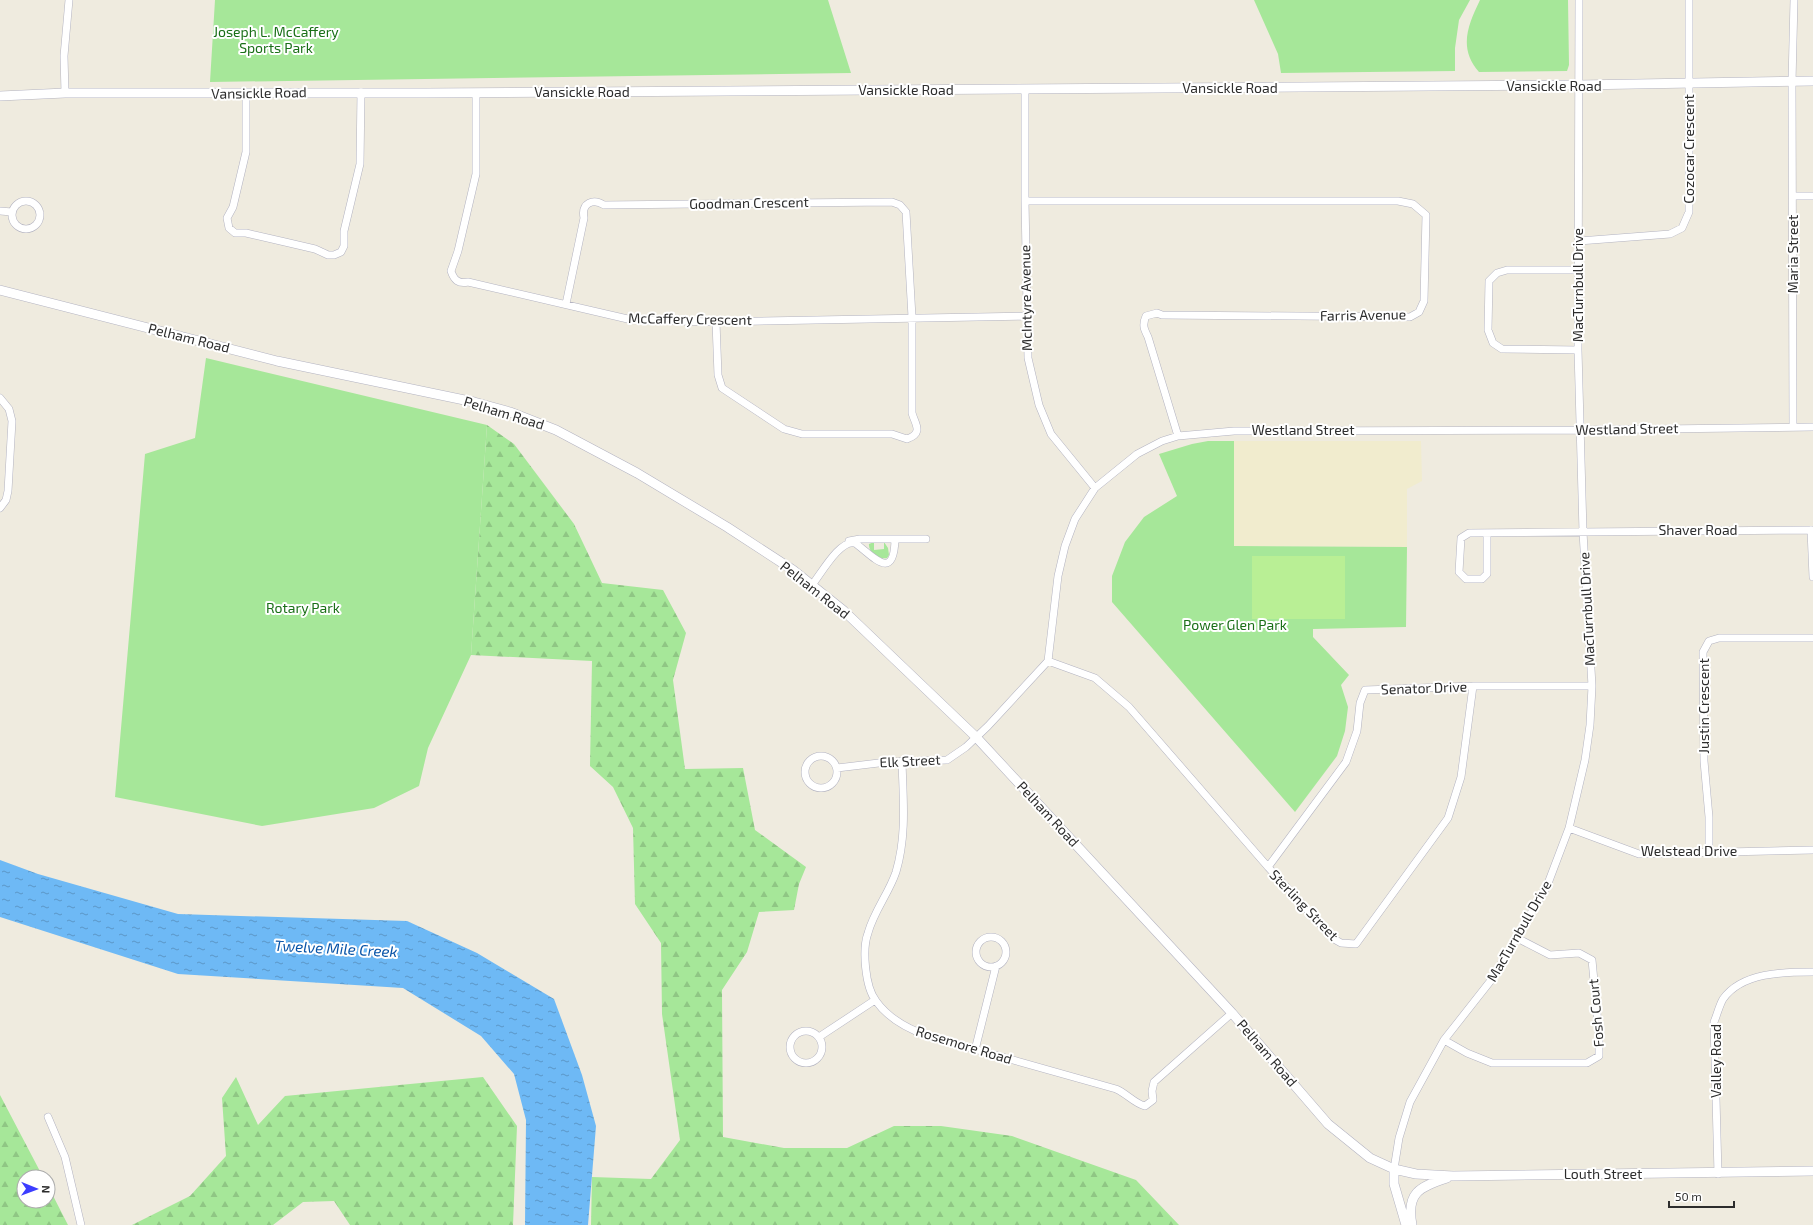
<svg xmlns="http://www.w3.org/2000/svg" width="1813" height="1225" font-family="'Exo 2',sans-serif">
<defs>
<pattern id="forest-firs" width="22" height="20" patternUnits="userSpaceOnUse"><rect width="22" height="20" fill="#a6e799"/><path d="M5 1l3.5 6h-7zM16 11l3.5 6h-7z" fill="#8fc684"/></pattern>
<pattern id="water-ripples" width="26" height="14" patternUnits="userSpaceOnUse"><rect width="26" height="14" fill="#6eb9f5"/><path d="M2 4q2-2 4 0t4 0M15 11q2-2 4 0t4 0" fill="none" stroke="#5b97c7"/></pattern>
</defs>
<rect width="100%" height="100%" fill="#efebdf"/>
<!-- education -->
<path fill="#f1ecce" d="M1234,441H1421L1422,481L1407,489V547L1234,546Z"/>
<!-- green -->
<path fill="#a6e799" d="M215,0H828L851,73L210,82Z
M1254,0H1470L1459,20L1455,48V71L1281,73L1278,54Z
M1480,0H1568L1569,65L1567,71L1479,72C1458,48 1468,25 1480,0Z
M206,358L487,425L471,655L428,748L419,786L374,808L262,826L115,797L145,454L195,438Z
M1208,441H1234V546L1407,547L1406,627L1313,629V637L1349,675L1341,685L1348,707L1345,731L1337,756L1295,812L1112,602V576L1125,542L1144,517L1177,496L1159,454L1192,444Z
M874,542V550L884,549V542L888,548L889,555L887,558C879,560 868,552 869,544Z"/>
<!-- forest -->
<path fill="url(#forest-firs)" d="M487,425L514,444L574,524L602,583L663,590L686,633L673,680L685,769L743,768L755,830L806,867L799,884L794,910L759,912L747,952L722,990L723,1137L784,1148H847L894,1126H941L1012,1136L1136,1180L1179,1225H591L592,1177L651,1179L680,1140L662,1014L661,943L635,904L633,828L613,787L590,766L592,661L471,655Z
M236,1077L258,1125L285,1096L483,1077L517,1126L513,1225H350L334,1201L303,1202L273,1225H132L190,1196L226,1156L222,1098Z
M0,1095L43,1177H24V1201H48V1186L68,1225H0Z"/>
<!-- pitch -->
<path fill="#b9ef95" d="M1252,556H1345V619H1252Z"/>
<!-- water -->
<path fill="url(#water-ripples)" d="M0,860L38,874L178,914L407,921L477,953L554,999L582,1075L596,1126L588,1225H525L526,1120L514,1074L481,1036L403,988L178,974L0,917Z"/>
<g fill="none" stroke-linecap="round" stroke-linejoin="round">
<defs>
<path id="street" d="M1025,89V201L1028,358L1039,405L1051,434L1095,488
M65,93L64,56L69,0
M476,93V174L458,251L451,271C454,280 458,284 468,282L632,320L716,322L1026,316
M246,94V152L233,207L227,218L229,228L235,233H246L285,242L315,249L328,255H334L341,252L344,246V231L360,164L361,92
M1793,196H1813
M12 215a14 14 0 1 1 28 0a14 14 0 1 1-28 0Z
M1025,201H1398L1413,204L1426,215L1424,301L1419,312L1410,317L1162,315L1157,313L1146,316C1142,325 1144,329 1148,337L1178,436
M0,211L12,212
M1579,241L1670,234L1682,228L1689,212V0
M566,304L584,218C581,203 593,198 604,205L892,202L900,205L906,212L912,317V413C915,424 924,433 907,439L892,434H802L784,429L722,388L718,375L716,322
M1578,350L1502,349L1493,343L1488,330L1489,281L1497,273L1507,270H1579
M0,398L9,409L12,421L8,491L6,500L0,508
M1793,427L1792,82L1794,0
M1811,530L1813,577
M1487,534V574L1482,579H1466L1459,572L1461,538L1469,533L1813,530
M849,541L860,539H926
M812,585C821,574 840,539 855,543C873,556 894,583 895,539
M1048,661L1095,678L1129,707L1268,867L1334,939L1341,943L1356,944L1448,818L1461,777L1473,686
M805 772a16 16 0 1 1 32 0a16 16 0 1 1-32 0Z
M902,761C903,798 907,835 896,872C889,893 874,911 868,933C862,949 865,987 876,1001C888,1018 908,1029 928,1036L1116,1089C1126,1093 1135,1104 1145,1106L1153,1100L1152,1091L1154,1082L1232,1013
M837,768L887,762L947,760L966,747L988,726L1048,661L1058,576L1065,546L1075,519L1095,488L1137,454L1162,441L1178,436L1234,431L1580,430L1813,427
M1569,828L1639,854L1813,850
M1709,852V817L1704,761L1703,652L1709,641L1719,638H1813
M1268,867L1346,762L1357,731L1360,703L1365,690L1473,686H1592
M976 952a15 15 0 1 1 30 0a15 15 0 1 1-30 0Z
M790 1047a16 16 0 1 1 32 0a16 16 0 1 1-32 0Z
M819,1037L875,1000
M1444,1040L1467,1053L1492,1063H1587L1599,1056V1034L1592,960L1579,953L1550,955L1517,938
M975,1050L996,966
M48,1117L65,1157L81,1225
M1394,1169L1399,1138L1410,1102L1444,1040L1492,979L1547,886L1569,828L1585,760L1590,725L1592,686L1583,532L1578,350L1579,0
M1718,1174L1714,1022C1717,1015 1719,1006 1723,999C1742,972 1784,972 1813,972"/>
<path id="secondary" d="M0,96L65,93H426L1579,85L1813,81
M0,290L277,361L474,402L510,412L556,430L637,473L727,527L793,570L844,611L976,737L1232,1013L1328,1124L1370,1158L1394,1169L1416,1174L1453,1176L1813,1171
M1394,1169V1184L1406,1225
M1412,1225C1406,1193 1419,1187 1447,1178"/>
</defs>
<!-- street casing -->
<use href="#street" stroke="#b3b3c1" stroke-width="8"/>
<!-- secondary casing -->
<use href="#secondary" stroke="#b3b3c1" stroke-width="10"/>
<!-- street -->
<use href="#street" stroke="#fff" stroke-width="7"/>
<!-- secondary -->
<use href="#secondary" stroke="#fff" stroke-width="9"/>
</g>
<g text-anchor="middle" stroke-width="4" stroke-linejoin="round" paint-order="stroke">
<!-- park labels -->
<g font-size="14" fill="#1a6f17" stroke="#fff">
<text x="276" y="37">Joseph L. McCaffery<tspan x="276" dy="16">Sports Park</tspan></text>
<text x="303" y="613">Rotary Park</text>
<text x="1235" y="630">Power Glen Park</text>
</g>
<!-- street labels -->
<g font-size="14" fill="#2d2d2d" stroke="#fff">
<text x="1554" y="91">Vansickle Road</text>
<text x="1230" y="93">Vansickle Road</text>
<text x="906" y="95">Vansickle Road</text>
<text x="582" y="97">Vansickle Road</text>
<text transform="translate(259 93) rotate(-1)" y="5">Vansickle Road</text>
<text transform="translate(1689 149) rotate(-90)" y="5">Cozocar Crescent</text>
<text transform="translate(749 203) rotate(-1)" y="5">Goodman Crescent</text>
<text transform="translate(1793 254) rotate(-90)" y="5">Maria Street</text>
<text transform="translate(1578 285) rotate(-90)" y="5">MacTurnbull Drive</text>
<text transform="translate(1026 298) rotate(-91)" y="5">McIntyre Avenue</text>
<text transform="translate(1363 315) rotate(-1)" y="5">Farris Avenue</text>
<text transform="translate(690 319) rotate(1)" y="5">McCaffery Crescent</text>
<text transform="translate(189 338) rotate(14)" y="5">Pelham Road</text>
<text transform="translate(504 413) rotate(17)" y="5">Pelham Road</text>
<text transform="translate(1627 429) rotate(-1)" y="5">Westland Street</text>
<text x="1303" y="435">Westland Street</text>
<text x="1698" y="535">Shaver Road</text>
<text transform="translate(815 590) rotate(38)" y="5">Pelham Road</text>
<text transform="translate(1587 609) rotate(-93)" y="5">MacTurnbull Drive</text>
<text transform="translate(1424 688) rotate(-2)" y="5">Senator Drive</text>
<text transform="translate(1704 706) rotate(-90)" y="5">Justin Crescent</text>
<text transform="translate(910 761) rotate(-3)" y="5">Elk Street</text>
<text transform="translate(1048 814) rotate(47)" y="5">Pelham Road</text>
<text x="1689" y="856">Welstead Drive</text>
<text transform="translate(1304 905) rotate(46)" y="5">Sterling Street</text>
<text transform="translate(1519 931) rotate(-60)" y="5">MacTurnbull Drive</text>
<text transform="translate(1596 1013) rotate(-95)" y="5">Fosh Court</text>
<text transform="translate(964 1045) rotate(17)" y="5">Rosemore Road</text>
<text transform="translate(1267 1053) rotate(49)" y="5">Pelham Road</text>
<text transform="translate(1716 1061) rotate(-90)" y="5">Valley Road</text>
<text x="1603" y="1179">Louth Street</text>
</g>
<!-- water labels -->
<g font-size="15" font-style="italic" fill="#0753a7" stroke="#fff">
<text transform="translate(336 949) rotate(3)" y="5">Twelve Mile Creek</text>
</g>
</g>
<!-- north arrow -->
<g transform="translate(36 1189) rotate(91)"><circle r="19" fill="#ffffff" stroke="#ababab"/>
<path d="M0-3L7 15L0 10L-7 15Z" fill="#3c3dff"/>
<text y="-6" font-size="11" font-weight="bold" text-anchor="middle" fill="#2d2d2d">N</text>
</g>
<!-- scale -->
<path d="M1669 1201v6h65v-6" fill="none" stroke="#2d2d2d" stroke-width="2"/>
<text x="1675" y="1201" font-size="12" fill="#2d2d2d" stroke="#ffffff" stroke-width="3" paint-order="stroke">50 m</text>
</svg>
